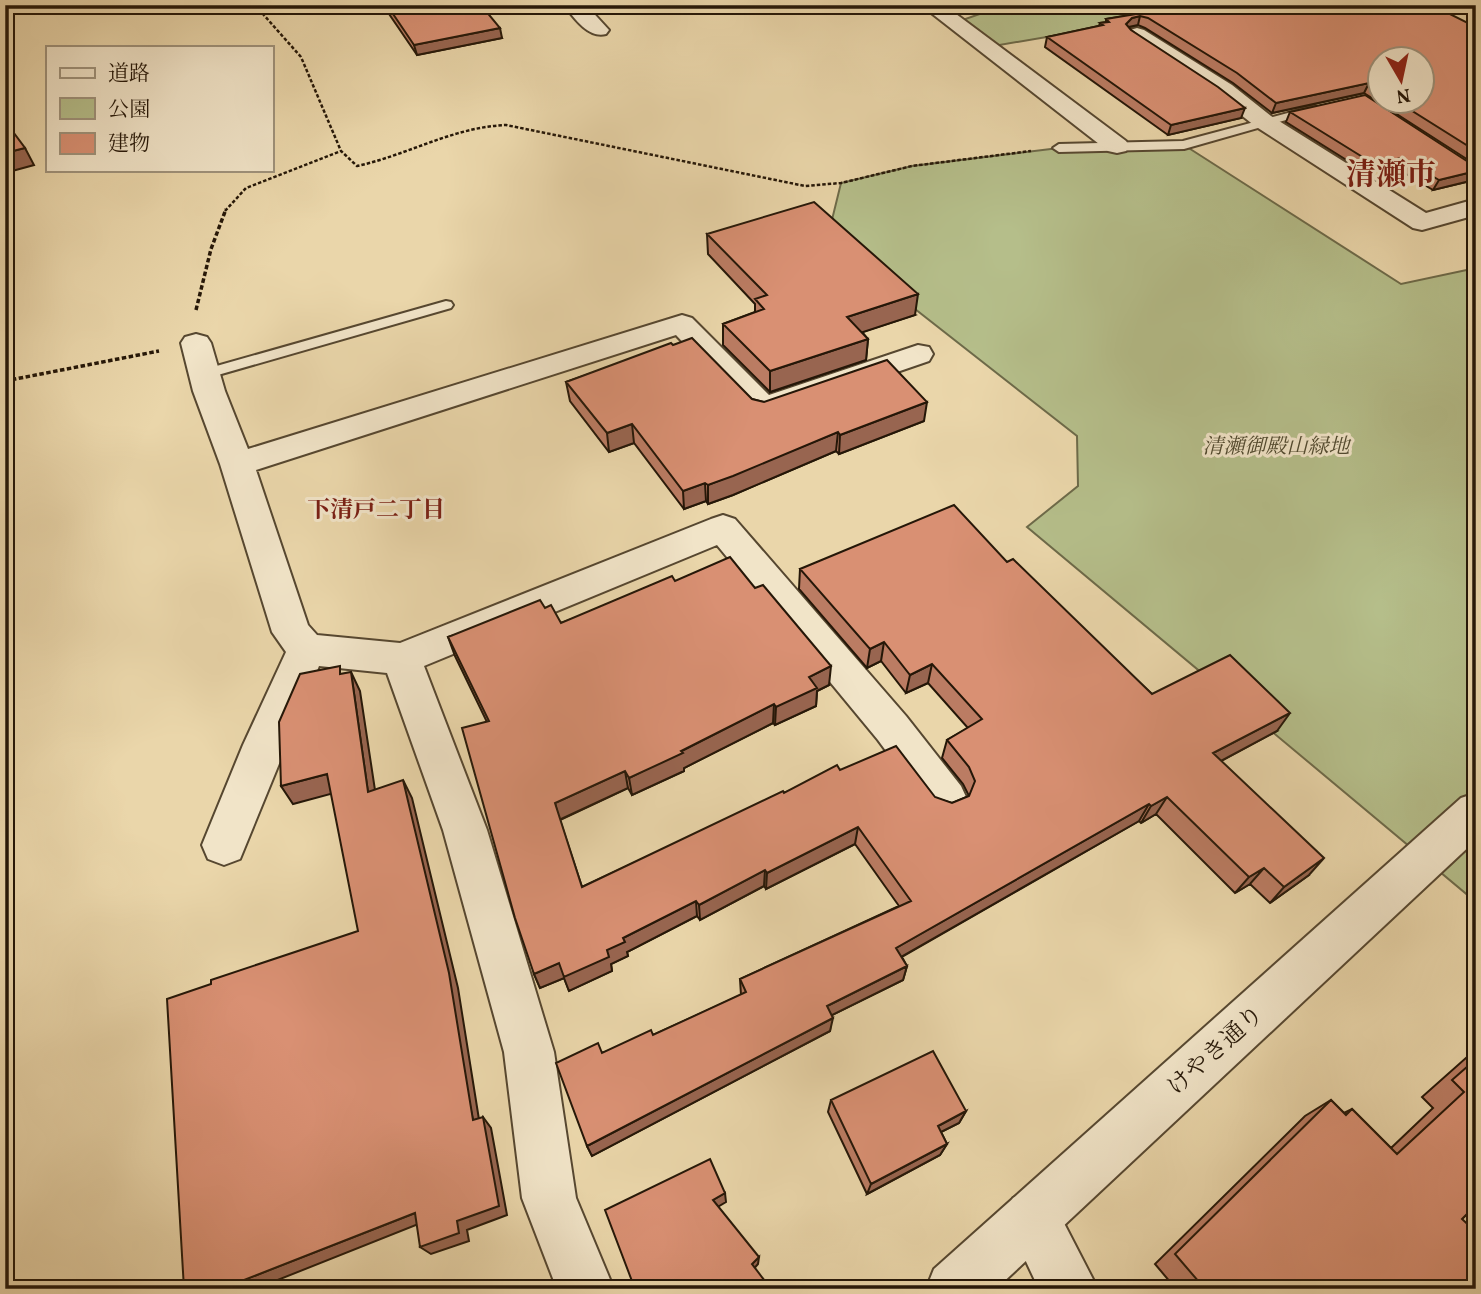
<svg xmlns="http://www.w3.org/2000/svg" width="1481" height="1294" font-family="Vollkorn,'Noto Serif JP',serif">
<rect width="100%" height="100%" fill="#ead6aa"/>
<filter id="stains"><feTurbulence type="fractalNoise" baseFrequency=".00286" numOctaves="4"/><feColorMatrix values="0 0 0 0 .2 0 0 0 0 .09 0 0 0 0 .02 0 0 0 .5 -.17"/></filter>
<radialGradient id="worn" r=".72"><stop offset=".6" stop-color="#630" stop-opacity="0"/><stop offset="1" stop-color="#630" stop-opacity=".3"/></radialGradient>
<!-- green -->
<path fill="#b5be8a" stroke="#6d6a49" stroke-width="2" d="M1005,5H1135L1163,17L988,47L954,23Z
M1184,145L1401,284L1476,268V902L1027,527L1078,486L1077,436L827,240L841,183L912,166L1059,148Z"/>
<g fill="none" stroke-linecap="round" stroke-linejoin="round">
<defs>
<path id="service" d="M1314,106L1318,107V111L1184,149L1059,152L1053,148L1059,144L1183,141Z
M446,301L451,302L453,305L451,308L204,379L196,374L199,371Z"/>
<path id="minor" d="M564,5H586L609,30L606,34C589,39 574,18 564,5Z
M921,5H944L1126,141L1129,146L1126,151L1117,153L1108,151Z
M1137,28L1144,30L1232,85L1271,116L1426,213L1476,199V215L1422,230L1413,228L1255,126L1216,95L1130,38L1126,34L1130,30Z
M682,315L692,318L769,395L918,345L929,347L933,354L929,361L763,418L752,415L676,335L256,470L308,625L317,635L400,643L711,519L723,515L735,519L906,716L961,786L967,799L961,812L946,818L931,812L878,740L717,545L424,666L487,830L554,1052L576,1198L614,1289H557L522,1198L504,1052L443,830L387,673L319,666L240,859L224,865L208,859L202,845L243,745L286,652L272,632L220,464L193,391L181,343L185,337L196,334L207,337L211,343L225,391L248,449Z
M1032,1190L1051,1198L1098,1289H1039L1005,1217L1013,1198Z"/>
<path id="tertiary" d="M1476,793V840L996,1289H926L934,1269L1461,798Z"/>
</defs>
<!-- service casing -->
<use href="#service" stroke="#564730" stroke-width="4"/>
<!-- minor casing -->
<use href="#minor" stroke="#564730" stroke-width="4"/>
<!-- tertiary casing -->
<use href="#tertiary" stroke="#564730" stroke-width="4"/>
<!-- path-far1 -->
<path stroke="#251708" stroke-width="2.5" stroke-dasharray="3.5 2" stroke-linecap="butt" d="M255,5L301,57L341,151L357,166C408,155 453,127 506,125L805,186L841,183L912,166L1031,151
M225,211L246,188L341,151"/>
<!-- path -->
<path stroke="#251708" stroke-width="3.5" stroke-dasharray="4.5 2.5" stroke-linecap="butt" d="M196,310L211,249L226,209
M5,381L159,351"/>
<!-- service -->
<use href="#service" fill="#f1e4c8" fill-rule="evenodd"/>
<!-- minor -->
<use href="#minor" fill="#f1e4c8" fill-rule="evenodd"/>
<!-- tertiary -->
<use href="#tertiary" fill="#f1e4c8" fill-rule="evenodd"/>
</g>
<!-- wall -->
<path fill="#bb7c63" stroke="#251708" stroke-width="2" fill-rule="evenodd" d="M384,5H481L502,38L417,55L385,8Z
M1190,5L1476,27V165L1364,93L1272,113L1233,83L1145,28L1138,25L1129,27L1131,30L1241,118L1168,135L1045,47L1047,37L1099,26L1100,23L1106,22V19ZM1380,60L1422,102H1380Z
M1290,112L1476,167V177L1474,180L1433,190L1396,168L1383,172L1377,168L1364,171L1286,122Z
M707,234L915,315L862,332L868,339L866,360L770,392L723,345V324L755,312V304L708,254Z
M673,345L752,399L764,402L924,421L839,454L836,451L733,495L708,504L706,501L684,509L634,443L609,452L570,401L566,382Z
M1007,562L1152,694L1277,731L1221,761L1309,875L1270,903L1250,884L1235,893L1156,814L1141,823L1139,821L902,957L907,966L903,980L832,1015L830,1031L592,1156L587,1146L602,1053L653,1035L741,995L740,979L899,906L855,844L766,889L764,886L700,920L697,916L627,952L628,956L611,964L612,971L569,991L564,978L540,988L534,974L487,722L455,656L448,637L545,608L561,623L675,581L829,685L817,691L816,706L775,725L773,723L684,768V771L632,795L628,788L560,820L582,887L784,793L840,770L952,803L969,796L963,784L942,758L947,740L968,728L928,683L906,693L881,661L867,668L799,589L800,569Z
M1476,1052V1205L1462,1219L1476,1289H1176L1155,1264L1305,1116L1331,1100L1344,1113L1352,1109L1391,1148L1433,1108L1422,1097L1467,1057Z
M831,1100L966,1111L959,1123L941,1132L947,1144L940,1155L867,1194L828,1112Z"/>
<!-- shaded-wall -->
<path fill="#986550" stroke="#251708" stroke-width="2" d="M1140,16L1138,25L1129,27L1123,34L1126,24L1132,18Z
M500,28L502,38L417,55L414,45Z
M1369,83L1364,93L1272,113L1276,103Z
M1245,108L1241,118L1168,135L1171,125Z
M25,148L34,165L5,173V153Z
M1382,158L1377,168L1364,171L1369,161Z
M1401,158L1396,168L1383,172L1388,161Z
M1476,171V177L1474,180L1433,190L1439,180Z
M918,294L915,315L845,338L847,317Z
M868,339L866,360L770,392V371Z
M927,402L924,421L839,454L840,435Z
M632,424L634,443L609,452L607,433Z
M838,432L836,451L733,495L708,504V485Z
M705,483L706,501L684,509L683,491Z
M884,642L881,661L867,668L870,649Z
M932,664L928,683L906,693L910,675Z
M831,666L829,685L817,691L816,706L775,725L776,707L809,677Z
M351,672L360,691L378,810L368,792Z
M774,704L773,723L684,768V771L632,795L629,778Z
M1290,713L1277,731L1202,771L1213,753Z
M625,771L628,788L559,820L555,803Z
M327,774L338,792L293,804L281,786Z
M403,780L412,798L458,988L481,1132L473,1120Z
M1167,797L1156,814L1141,823L1151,806Z
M1149,804L1139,821L892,962L896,948Z
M858,827L855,844L766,889L767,873Z
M1324,858L1309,875L1270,903L1284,887Z
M1264,868L1250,884L1235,893L1249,877Z
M765,870L764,886L700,920L699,905Z
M696,901L697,916L627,952L628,956L611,964L612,971L569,991L564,978L540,988L534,974L559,963L607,950L623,938Z
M907,966L903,980L824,1019L827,1006Z
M833,1018L830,1031L592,1156L587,1146Z
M966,1111L959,1123L931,1137L938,1126Z
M483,1117L491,1128L507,1215L467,1230L469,1241L431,1254L420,1247L457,1221Z
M947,1144L940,1155L867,1194L871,1184Z
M725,1193L726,1202L714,1209L713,1200Z
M415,1213L426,1221L255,1289H221Z
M759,1257L758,1264L752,1271V1264Z"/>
<!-- building -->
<path fill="#d99073" stroke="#251708" stroke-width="2" d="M387,5H481L500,28L414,45Z
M1190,5H1432L1476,27V151L1398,102H1422V60H1380V90L1369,83L1276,103L1237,73L1148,18L1140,16L1132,18L1126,24L1131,30L1218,87L1245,108L1171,125L1047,37L1103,25L1100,23L1109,22L1106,19Z
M1365,95L1476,167V171L1439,180L1401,158L1388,161L1382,158L1369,161L1290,112Z
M5,121L25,148L5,153Z
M814,202L918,294L847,317L868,339L770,371L723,324L764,309L755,299L767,295L707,234Z
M692,338L752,399L764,402L887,360L927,402L840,435L838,432L733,476L708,485L705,483L683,491L632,424L607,433L566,382L671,343L673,345Z
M954,505L1007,562L1013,559L1152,694L1230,655L1290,713L1213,753L1324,858L1284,887L1264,868L1249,877L1167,797L1151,806L1149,804L896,948L907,966L827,1006L833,1018L587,1146L556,1063L598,1043L602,1053L651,1030L653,1035L746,992L740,979L911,901L858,827L767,873L765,870L699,905L696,901L623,938L625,942L607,950L609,957L564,977L559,963L534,974L515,918L462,728L489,721L448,637L540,600L545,608L551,605L561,623L672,576L675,581L730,557L755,588L763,585L831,666L809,677L817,688L776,707L774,704L681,751L683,753L629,778L625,771L555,803L582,887L783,791L784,793L837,765L840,770L896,746L935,797L952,803L969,796L975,781L969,767L947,740L982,719L932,664L910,675L884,642L870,649L800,569Z
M340,666V674L351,672L368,792L403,780L449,973L473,1120L483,1117L499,1206L457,1221L459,1233L420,1247L415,1213L221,1289H184L167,999L211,984V980L358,931L327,774L281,786L279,722L300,674Z
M933,1051L966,1111L938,1126L947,1144L871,1184L831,1100Z
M1476,1059V1205L1462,1219L1476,1232V1289H1205L1175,1254L1331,1100L1346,1115L1352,1109L1397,1154L1464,1092L1452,1080Z
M710,1159L725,1193L713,1200L759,1257L752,1264L771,1289H635L605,1210Z"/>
<g text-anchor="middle" stroke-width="6" stroke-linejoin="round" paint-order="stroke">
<!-- park labels -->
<g font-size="21" font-style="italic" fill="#50492f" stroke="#f1e4c8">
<text x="1276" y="453">清瀬御殿山緑地</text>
</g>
<!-- neighbourhood labels -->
<g font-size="23" font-weight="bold" fill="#7a1f14" stroke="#f1e4c8">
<text x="376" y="517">下清戸二丁目</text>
</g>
<!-- near-street labels -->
<g font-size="24" fill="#251708" stroke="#f1e4c8">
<text transform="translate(1215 1050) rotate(-42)" y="8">けやき通り</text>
</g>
<!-- far-town labels -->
<g font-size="30" font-weight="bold" fill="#7a1f14" stroke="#f1e4c8">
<text x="1391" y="184">清瀬市</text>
</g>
</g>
<!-- margin -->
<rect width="1481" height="1294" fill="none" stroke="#ead6aa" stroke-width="28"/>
<rect x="7" y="7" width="1467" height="1280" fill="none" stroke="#251708" stroke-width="3.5"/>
<rect x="14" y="14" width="1453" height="1266" fill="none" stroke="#251708" stroke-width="2"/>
<!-- legend -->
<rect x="46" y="46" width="228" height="126" fill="#f1e4c8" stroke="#9f927b" stroke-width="2"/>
<rect x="60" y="68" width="35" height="10" fill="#f1e4c8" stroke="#9f927b" stroke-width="2"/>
<text x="108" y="80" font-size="21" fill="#251708">道路</text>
<rect x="60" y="98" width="35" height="21" fill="#b5be8a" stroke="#9f927b" stroke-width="2"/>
<text x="108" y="116" font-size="21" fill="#251708">公園</text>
<rect x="60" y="133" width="35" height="21" fill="#d99073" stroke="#9f927b" stroke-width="2"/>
<text x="108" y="150" font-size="21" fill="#251708">建物</text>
<!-- north arrow -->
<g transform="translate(1401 80) rotate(171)"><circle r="33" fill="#f1e4c8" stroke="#9f927b" stroke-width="2"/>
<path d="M0-5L12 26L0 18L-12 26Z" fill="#8f2418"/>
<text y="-10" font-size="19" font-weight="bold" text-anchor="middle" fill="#251708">N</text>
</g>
<rect width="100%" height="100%" filter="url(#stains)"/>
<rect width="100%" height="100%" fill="url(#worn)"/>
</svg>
